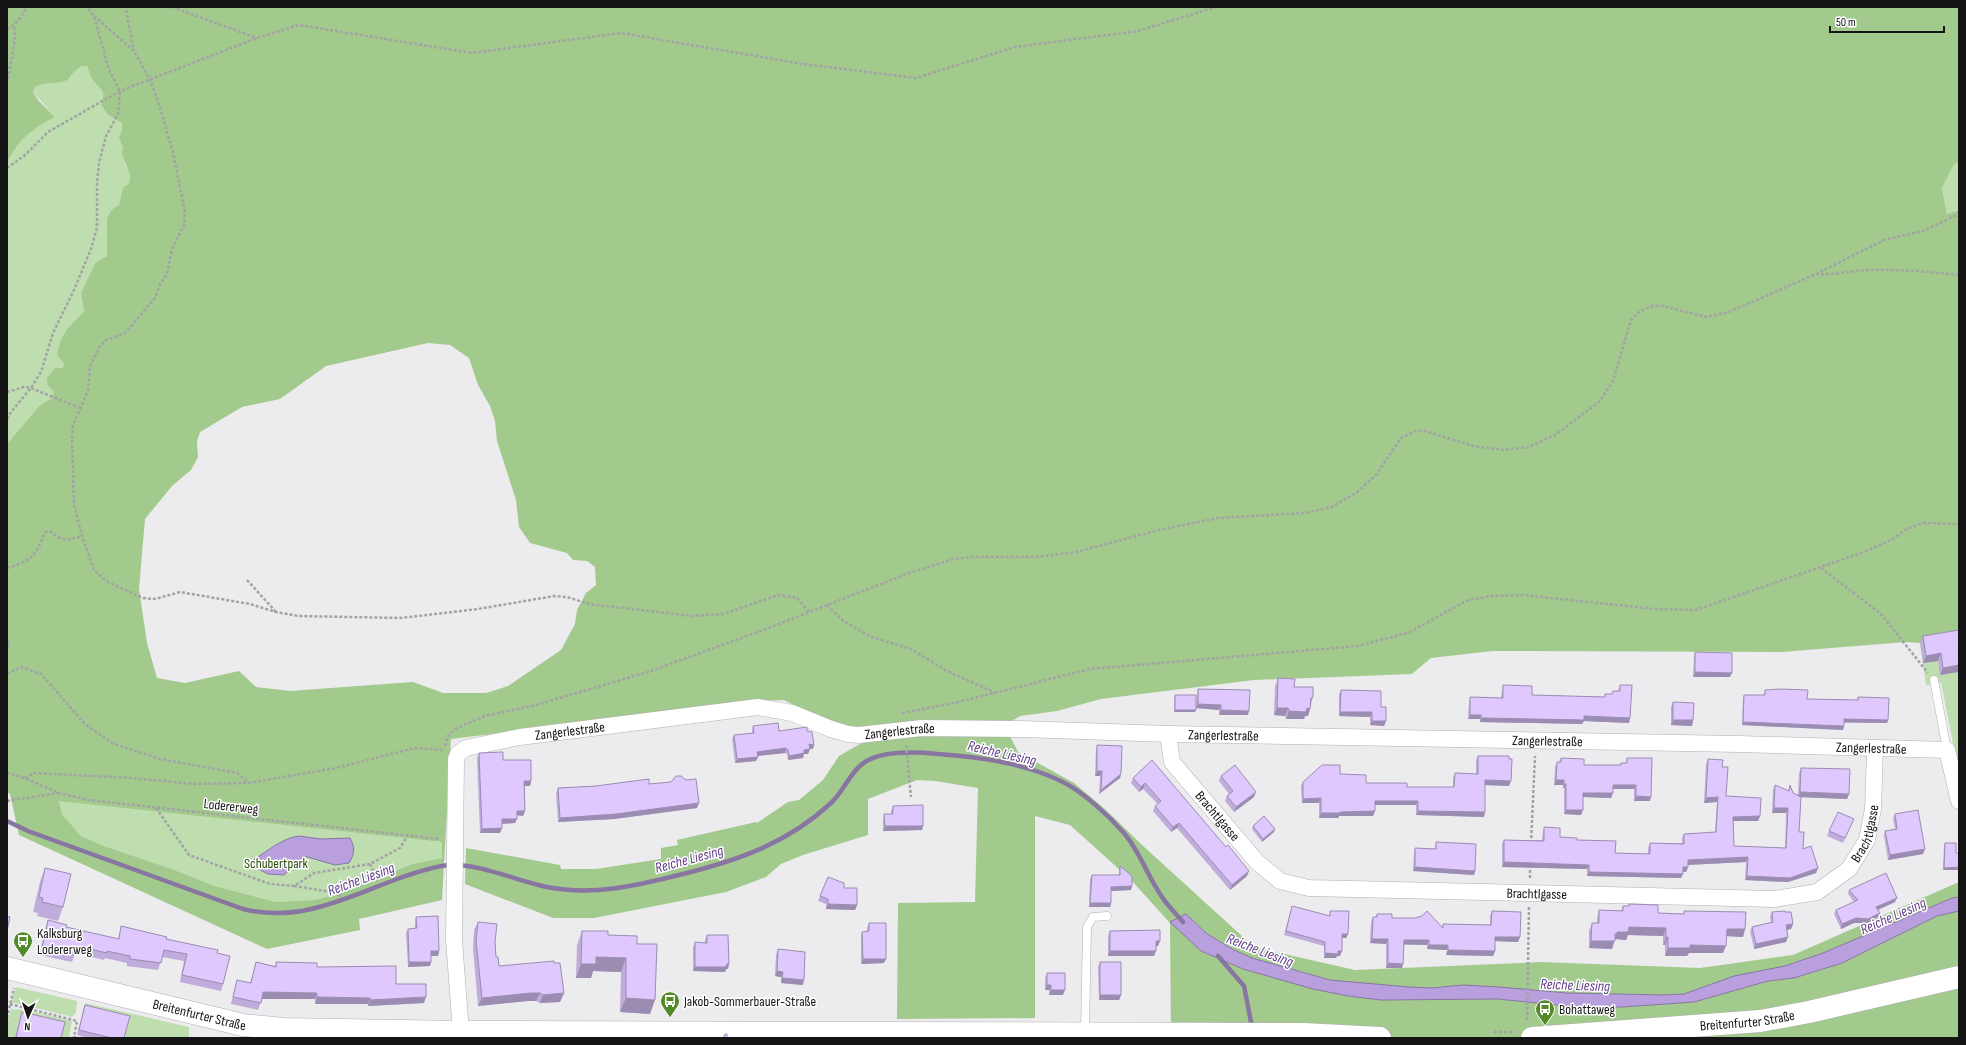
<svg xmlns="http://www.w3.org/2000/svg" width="1966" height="1045" font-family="'Sofia Sans Condensed',sans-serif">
<rect width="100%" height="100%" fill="#ecebee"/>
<!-- green -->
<path fill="#bfdeaf" d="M81,66H87C88,70 89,75 91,78C99,91 107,87 101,105L108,115L122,123L125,164L130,176L129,184L123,187L119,205L111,210L107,218V256L95,263L81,293L84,312L63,368L48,386L54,392L51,399L40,405L7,444V162C11,157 13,151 17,146C27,133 41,124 55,117L33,92L35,87C46,81 57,85 68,80L71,75Z
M1959,162V210L1947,214L1942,188L1954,163Z
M1959,637V773L1941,683L1926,685L1920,643Z
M59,800L442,842V858L412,864L344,892L315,900L276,902L215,886L172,869L104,846L81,836L62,814Z
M16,987L77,1001L76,1013L72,1017L11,1002Z
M85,1003L189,1027V1038H124L83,1011Z
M11,1009L27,1010L72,1021L69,1038H60L20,1017L15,1038H7V1025Z"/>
<!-- forest -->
<path fill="#a2ca8c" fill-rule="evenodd" d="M7,7H1959V162L1954,164L1942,188L1947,214L1959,210V637L1920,643L1905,642L1782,652L1492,651L1431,658L1412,674L1254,680L1101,699L1057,711L1020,716L1010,722L854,727L822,720L784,700L757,701L451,739L442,900L359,919L360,930L267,949L19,835L10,794L7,792V444L40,405L51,399L54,392L48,386L47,378L55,368H63L64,363L57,355C61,333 69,326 84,312L81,293L95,263L107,256V218L111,210L119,205L123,187L129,184L130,176L122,153L123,148L119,137L122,131V123L108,115L101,105C107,88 100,91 92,79C90,76 88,70 87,66H81L71,75L68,80C57,85 46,81 35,87L33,92L38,100L55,117C41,124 27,133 17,146C13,151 11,157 7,162ZM428,343L450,345L469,358L478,385L490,406L495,421L497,441L516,500L519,527L530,543L567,553L573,560L587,561L595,567L596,585L586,593L577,610L575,624L561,650L508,686L486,693H443L413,682L290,691L256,687L239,671L185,683L157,678L147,643L139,589L145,519L172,486L191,470L198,457L197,441L200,432L242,407L280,399L326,366ZM59,801L442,842V858L412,864L344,892L315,900L276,902L215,886L172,869L104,846L81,836L62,814Z
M912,733L1010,736L1018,752L1074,783L1105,809L1142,845L1254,947L1355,970L1541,962L1700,968L1793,955L1959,882V897L1952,898L1823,953L1785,966L1684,994L1665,995L1567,993L1499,987L1463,985L1432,988L1409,987L1330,980L1252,958L1232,949L1206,933L1186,914L1171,922L1201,951L1243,969L1348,996L1381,1000L1497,999L1579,1007H1623L1694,1002L1768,981L1794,978L1842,963L1937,916L1959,911V1038H1171L1170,923L1131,880L1070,825L1035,816V1018L897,1019L898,903L975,902L978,788L935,781L917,780L868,799V835L803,855L781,864L766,877L726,892L594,918H553L465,884L466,848L560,865L561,869H596L661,859V848L678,845L677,840L756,822L757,823L788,802L799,800L823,780L839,756L867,740Z"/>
<!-- water -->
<path fill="#ba9fde" stroke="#8875a2" d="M299,836L321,839L350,838C355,847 355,854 349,863L335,865L304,856L284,875L268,874L251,865L253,860C268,851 282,838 299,836Z
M1959,897V911L1937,916L1842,963L1794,978L1768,981L1694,1002L1623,1007H1579L1497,999L1381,1000L1348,996L1313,989L1243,969L1201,951L1170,922L1186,914L1206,933L1232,949L1252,958L1330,980L1409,987L1432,988L1463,985L1499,987L1567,993L1665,995L1684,994L1734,976L1785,966L1823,953L1952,898Z"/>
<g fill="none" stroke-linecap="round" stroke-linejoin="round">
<!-- stream -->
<path stroke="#8875a2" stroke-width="4.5" d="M7,821L28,831L243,909C299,923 346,898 397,879C414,873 431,867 448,865C477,863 518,881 547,887C592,896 635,886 679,875C736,861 787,844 831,803C843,792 849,775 861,765C878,750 917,752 938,754C980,757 1024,763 1063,782C1083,792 1109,816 1124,833C1140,852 1148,877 1162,897C1168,906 1176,914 1183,922
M1218,956L1244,986L1251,1022"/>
<defs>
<path id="lane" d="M1934,680L1947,750
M1085,1033L1087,927L1093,917L1107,916"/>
<g id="street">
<path id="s1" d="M1168,734L1172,762L1257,862L1280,881L1309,888L1775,899L1817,892L1849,869L1867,840L1873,809L1875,749"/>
<path id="s2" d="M461,1032L454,940L456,759L458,754L466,748L520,737L758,707L792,713L831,729L848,734L859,735L922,728L1022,729L1168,734L1739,744L1947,750L1959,801"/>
</g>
<g id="primary">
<path id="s3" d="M7,968L243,1025L284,1029L461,1032L1303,1034L1380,1038"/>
<path id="s4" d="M1532,1038L1760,1021L1809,1012L1959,977"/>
</g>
</defs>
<!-- lane casing -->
<use href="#lane" stroke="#b0afb2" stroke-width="9"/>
<!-- street casing -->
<use href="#street" stroke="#b0afb2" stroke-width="17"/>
<!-- primary casing -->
<use href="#primary" stroke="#b0afb2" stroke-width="23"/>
<!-- path -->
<path stroke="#a3a3a5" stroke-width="2.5" stroke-dasharray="3 2" stroke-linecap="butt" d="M172,7L257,38
M126,10L134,51
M94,16L134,51L150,80L159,104L173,153L185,212L184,225L172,249L167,274L160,284L155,298L125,333L106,340L100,346L90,366L88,391L73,425L72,437L74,504L82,536L94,570L106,581L143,598L155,599L180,592L250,604L276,612L298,616L401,618L478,609L554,596L567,597L589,604L692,616L724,614L778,595L797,598L809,612
M7,29C17,24 22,16 27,7
M7,84L15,40L14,25
M7,168L24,156L48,132L120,91L257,38L299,25L472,53L621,33L803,64L916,78L1015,47L1138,31L1216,7
M1816,274C1834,276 1851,270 1869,270C1899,269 1929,272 1959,275
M7,392L24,387L31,388L80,408
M7,419L11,412L31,388L41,372L53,333L74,290L91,249L97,228V183L99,163L106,136L118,114L120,91L109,70L94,16L87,7
M7,568C32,561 36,555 45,532H51C62,542 69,540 82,536
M1821,568L1881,614L1928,673
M247,580L276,612
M827,605L842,620L871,637L911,649L947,671L996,693
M7,640L9,643L7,647
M7,674L21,667L41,674L85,724L112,743L160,759L237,773L248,782
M902,713L954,703L1090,669L1358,646L1410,632L1468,600L1492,596L1523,595L1655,609L1696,610L1864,552L1893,539L1908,528L1923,523L1959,524
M906,745L911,797
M445,746L448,736L455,729L485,716L536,705L648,672L766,629L909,573L954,559L972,557H1035L1076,552L1159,530L1218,518L1305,513L1331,507L1356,493L1376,475L1401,438L1415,431H1425L1473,446L1505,450L1529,447L1555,435L1600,401L1613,381L1631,320L1640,311L1652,306H1663L1706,317L1729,312L1816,274L1884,240L1923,231L1959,214
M7,773L24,778L59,793L89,800L440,839
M25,778L34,773L131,778L195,784L248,783L336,768L415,748L443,750
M7,801L58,793
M156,808L189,855L270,884L294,886L314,873L370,864L400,848L408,835
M1531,843L1535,756
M370,864L378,882
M1530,878V865
M294,886L325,891L341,896
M10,1004L77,1021L74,1037L77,1038
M7,1018L14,988
M1527,1020L1529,907
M1494,1032H1515"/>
<!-- lane -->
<use href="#lane" stroke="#fff" stroke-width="8"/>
<!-- street -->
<use href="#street" stroke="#fff" stroke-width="16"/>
<!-- primary -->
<use href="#primary" stroke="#fff" stroke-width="22"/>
</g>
<!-- wall -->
<path fill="#bfacda" d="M1959,630V669L1958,672L1940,675L1938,661L1923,663L1920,643L1923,636Z
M1695,652L1730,677H1693L1694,657Z
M1278,678L1313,697L1311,704L1308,716H1305L1304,719H1286L1285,716L1274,715L1275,686Z
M1503,685L1532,695L1604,697L1605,694H1611L1613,691H1618L1620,685L1630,718L1629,723L1584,721L1582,724L1480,722V719H1468L1469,702L1470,697L1501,698L1502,690Z
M1198,689L1248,715H1219V710L1196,708L1197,694Z
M1341,690L1381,707L1386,721L1384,726L1370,725V717L1339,716V694Z
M1765,690L1807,699L1857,700L1858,697L1888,720L1887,723H1844V726L1843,730L1742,725L1743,698L1744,695H1764Z
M1175,695L1196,710L1195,712H1174V698Z
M1673,702L1693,720L1692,726L1671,725V707Z
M753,726L779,731H807L813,749H810L808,754H804L803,758L788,760L787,754L785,753L758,756L756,761L735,763L732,739L734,735L752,733V730Z
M1097,745L1121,774L1120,778L1099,794L1100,776H1095L1096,750Z
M479,753L503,760L531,781L530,786H525V811L523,816L517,815V819L515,823L502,824V828L500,833H480L477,758Z
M1478,756L1509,786L1485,785L1484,817L1416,815V805H1375V811L1373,816H1339L1338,818H1319V803H1302L1301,786L1303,782L1340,774L1366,783L1407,787H1453V778L1455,773L1476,774V760Z
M1561,758L1584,765H1621V763H1626L1627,758L1650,801H1634V789H1613L1611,798L1583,797V810L1581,815L1564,814V788H1563V785H1554L1555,767L1557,762H1559Z
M1708,759L1722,767L1726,796L1760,816L1758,821H1733L1734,846L1785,848L1786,813H1772L1773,790L1775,785L1788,791L1790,785L1793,793L1798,795L1799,773L1801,768L1849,794L1847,799L1801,797L1799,832L1803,849L1816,873L1788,882L1745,880L1746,862L1688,865L1686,872H1683L1681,878L1587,876V869L1502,867V844L1504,840H1542L1543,832L1544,827L1560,837L1577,840L1615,853L1648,854V848L1650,843H1682V838L1684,834L1715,832L1717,802L1704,803L1706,764Z
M1152,760L1247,876L1230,890L1177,828L1171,832L1153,811L1155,806L1158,804L1143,789L1139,792L1131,783L1133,778Z
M1221,776L1254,797L1234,812L1225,801L1227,796L1229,794L1219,781Z
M649,784L697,808L614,819L558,822L556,793L558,788L596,786Z
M893,806L923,826L922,830L883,831V819L884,814H891V811Z
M1895,814L1923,854L1888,860L1884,835L1885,831L1895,829L1893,818Z
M1852,824L1843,843L1827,836L1829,831Z
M1253,826L1274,832L1262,842L1252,829Z
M1436,842L1475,871L1474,875L1413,871L1414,853L1415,848L1435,849Z
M1945,843L1956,853L1959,870H1943L1944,845Z
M1120,866L1132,886L1131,890L1111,891V903L1110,907H1089L1090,879L1092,875H1119V870Z
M45,868L63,907L58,921L37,916L38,913L33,912L40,882Z
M844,888L857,905L855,910L826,909V904L818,901L820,896Z
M1849,890L1895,902L1878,910V917L1867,923H1854L1841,929L1834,914L1836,910L1854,902L1848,894Z
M1629,904L1658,913L1683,914L1684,911L1745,929L1743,937L1726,936L1723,953H1689L1687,956H1665V945H1663V936L1628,935L1626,940L1615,939L1612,949L1589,948V931L1592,923H1597V918L1599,910L1621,911L1623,906H1628Z
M1292,906L1329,916L1330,911L1348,934L1346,938H1342L1340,956H1337L1336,958H1324V946L1284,935Z
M1492,911L1518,942L1495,941V951L1493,956L1446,955L1447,950L1427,949V945H1404L1403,964L1402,968H1386V944L1370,943L1371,922L1373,917H1376L1377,914L1392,918L1443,927V924L1490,925V916Z
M1772,912H1785L1793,924L1791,929L1787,930L1786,942L1754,949L1750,931L1752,927L1771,922L1770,917Z
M416,917L439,951L438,956H431V962L430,966L408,967L406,933L408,929L415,928V921Z
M48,920L66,927L118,939L121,926L217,953L223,984L221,991L180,982L184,961L162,957L158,970L127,966V963L105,958L104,960L75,953L72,962L39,955L46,927Z
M478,922L495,942L496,957L499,966L554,963L564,993L560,1002L540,1003L536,1001H528L478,1006L473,949L474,930Z
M869,923L884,963L861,964V936L862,932L867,931V928Z
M582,931L608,935L637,944L650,1014L620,1012L621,972L593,971L591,978H576L577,945Z
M1110,931L1158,946H1156L1154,956H1108V936Z
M707,935L728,969H726L725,972L693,971V947L695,942L705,943V940Z
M778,949L803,985L781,983V977L775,976L776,955Z
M256,962L275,966L276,962L317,967L396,984L424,1003L368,1006V1004H315V999H262L258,1010L231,1004L235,987L237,980L250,983Z
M1100,962L1121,995L1119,1000H1099L1098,967Z
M1047,973L1063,995H1049V990H1045V978Z
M85,1005L124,1038H89L77,1035L83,1011Z
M22,1012L61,1038H15L20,1017Z"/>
<!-- shaded-wall -->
<path fill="#9b8cb1" d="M1941,653L1938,661L1923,663L1926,656Z
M1959,665V669L1958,672L1940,675L1943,668Z
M1695,672L1732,673L1730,677H1693Z
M1198,704L1221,705L1219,710L1196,708Z
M1277,708H1288L1285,716L1274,715Z
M1307,708L1310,709L1308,716H1305L1304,719H1286L1289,711Z
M1175,710H1196L1195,712H1174Z
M1221,710L1249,711L1248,715H1219Z
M1340,712H1372L1370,717L1339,716Z
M1470,715H1481L1480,719H1468Z
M1584,716L1630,718L1629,723L1584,721L1582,724L1480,722L1481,718Z
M1844,719L1888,720L1887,723L1843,722Z
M1673,720H1693L1692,726L1671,725Z
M1372,721H1386L1384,726L1370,725Z
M1743,722L1844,726L1843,730L1742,725Z
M809,744L814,745L813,749L808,748Z
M786,748L785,753L756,756L757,752Z
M810,749L808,754H804L803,758L788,760L789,756L804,750Z
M758,757L756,761L735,763L737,759Z
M1097,771H1102L1100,776H1095Z
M1121,774L1120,778L1099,794L1101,790Z
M1485,780L1511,781L1509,786L1484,785Z
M1556,780H1564L1563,785H1554Z
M524,781H531L530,786H523Z
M1145,783L1143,789L1139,792L1141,787Z
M1564,784H1566L1564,788H1563Z
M1613,785H1636L1634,789H1611Z
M1256,792L1254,797L1234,812L1236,807Z
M1800,792L1849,794L1847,799L1798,797Z
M1583,793H1613L1611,798L1582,797Z
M1636,796L1651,797L1650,801H1634Z
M1718,797L1717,802L1704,803L1706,798Z
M1321,798L1319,803H1302L1303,799Z
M1375,801H1418L1416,805H1374Z
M699,803L697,808L614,819L558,822L560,818Z
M1774,808H1788L1786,813H1772Z
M1566,810H1583L1581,815L1564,814Z
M517,811H525L523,816L515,815Z
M1375,811L1373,816H1339L1338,818H1319L1321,813L1340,812Z
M1418,811L1485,812L1484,817L1416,815Z
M1760,816L1758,821H1731L1733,817Z
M502,819H517L515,823L500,824Z
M1179,823L1177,828L1171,832L1173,827Z
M885,826H923L922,830L883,831Z
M502,828L500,833H480L482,829Z
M1275,829L1274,832L1262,842L1263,839Z
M1925,849L1923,854L1888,860L1890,855Z
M1748,857L1746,862L1686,865L1688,860Z
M1504,862L1589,865L1587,869L1502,867Z
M1415,867L1475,871L1474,875L1413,871Z
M1683,867H1688L1686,872H1681Z
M1959,867V870H1943L1944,868Z
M1818,868L1816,873L1788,882L1745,880L1747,876Z
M1249,871L1247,876L1230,890L1232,885Z
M1589,872L1683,874L1681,878L1587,876Z
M1132,886L1131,890L1110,891L1111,887Z
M1897,898L1895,902L1875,911L1876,907Z
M1090,903H1111L1110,907H1089Z
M828,904L857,905L855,910L826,909Z
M1880,913L1878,917L1867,923H1854L1841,929L1842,924L1856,918Z
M1793,924L1791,929L1785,930L1786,925Z
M1629,927L1666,928L1663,936L1628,935L1626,940L1615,939L1612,949L1589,948L1591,941Z
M1727,929H1745L1743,937L1724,936Z
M1342,934H1348L1346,938H1340Z
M1495,937H1520L1518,942L1494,941Z
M1668,937L1665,945H1663L1666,938Z
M1788,937L1786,942L1754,949L1756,944Z
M1372,939H1388L1386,944L1370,943Z
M1404,940H1429L1427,945L1402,944Z
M1156,941H1160L1158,946L1154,947Z
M1429,945H1448L1447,950L1427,949Z
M1690,945L1726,946L1723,953H1689L1687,956H1665L1668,948Z
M1448,950L1495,951L1493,956L1446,955Z
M431,951H439L438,956H429Z
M1110,951H1156L1154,956H1108Z
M1338,951H1342L1340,956H1337L1336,958H1324L1325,953Z
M596,957L626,958L621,972L593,971L591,978H576L581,964Z
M863,959H886L884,963L861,964Z
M409,962H431L430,966L408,967Z
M1388,963L1403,964L1402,968H1386Z
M727,964H729L728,969H726L725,972L693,971L695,967Z
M777,971L783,972L781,977L775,976Z
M782,978L804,980L803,985L781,983Z
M1047,985H1051L1049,990H1045Z
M1051,990H1065L1063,995H1049Z
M263,992L317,993L315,999H261Z
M531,993H540L536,1001H528L478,1006L482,998Z
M564,993L560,1002L540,1003L543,995Z
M1100,995H1121L1119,1000H1099Z
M317,997L370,998L368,1004H315Z
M426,997L424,1003L368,1006L370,1000Z
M626,998L655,1000L650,1014L620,1012Z"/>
<!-- building -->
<path fill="#dec8fd" stroke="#9b8cb1" d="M1959,630V651H1958L1959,657V665L1943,668L1941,653L1926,656L1923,636Z
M1695,652L1732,653V673L1695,672Z
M1278,678L1295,679L1294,687H1313V697L1311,698L1310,709L1307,708L1306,712L1289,711L1288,708H1277Z
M1503,685L1532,686V695L1605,697V694H1612L1613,691H1620V685H1632L1630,718L1584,716V720L1481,718V715H1470V697L1503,698Z
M1198,689L1250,690L1249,711L1221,710V705L1198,704Z
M1781,689L1808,690L1807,699L1858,700V697L1889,698L1888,720L1844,719V726L1743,722L1744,695H1765V690Z
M1341,690L1381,691V707H1386V721H1372V712H1340Z
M1175,695H1196V710H1175Z
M1673,702L1694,703L1693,720H1673Z
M778,723L779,731L807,727V731L812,732L814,745L809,744L810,749L804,750V753L789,756L788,750L786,748L757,752L758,757L737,759L734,735L754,733L753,726Z
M1097,745L1122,746L1121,774L1101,790L1102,771H1097Z
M503,752V760H531V781H524L525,811H517V819H502V828L482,829L479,753Z
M1478,756H1509V759H1512L1511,781L1485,780V812L1418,811V801H1375V811L1340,812V813H1321V798L1303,799V782L1322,765H1340V774L1366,775V783H1407V787H1454L1455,773L1478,774Z
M1561,758L1584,759V765H1621V763H1627V758H1652L1651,797L1636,796V785H1613V793H1583V810H1566V784H1564V780H1556L1557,762H1561Z
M1708,759L1723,760L1722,767H1728L1726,796L1761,798L1760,816L1733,817L1734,846L1786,848L1788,808H1774L1775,785L1789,791L1790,785L1793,793L1801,797L1799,832H1804L1803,849L1811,846L1818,868L1790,878L1747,876L1748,857L1688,860V867H1683V874L1589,872V865L1504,862V840L1544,841V827L1560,828V837L1577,838V840L1616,841L1615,853L1650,854V843L1684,844V834L1716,832L1718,797L1706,798Z
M1152,760L1226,847L1228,845L1249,871L1232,885L1179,823L1173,827L1155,806L1161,801L1145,783L1141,787L1133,778Z
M1235,765L1256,792L1236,807L1227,796L1233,791L1221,776Z
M1801,768L1850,769L1849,794L1800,792Z
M676,776H681L686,780L696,779L699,803L616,814L560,818L558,788L596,786L649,779V784L671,782Z
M923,805V826H885L884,814H893V806Z
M1918,810L1925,849L1890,855L1885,831L1897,829L1895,814Z
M1838,812L1854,819L1845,838L1829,831Z
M1264,816L1275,829L1263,839L1253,826Z
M1436,842L1476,844L1475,871L1415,867V848L1436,849Z
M1945,843H1956V853H1959V867L1944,868Z
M1120,866L1132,876V886L1111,887V903H1090L1092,875H1120Z
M45,868L71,874L63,907L42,902L43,898L39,897Z
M1886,873L1897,898L1876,907L1880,913L1868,919L1856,918L1842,924L1836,910L1858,900L1849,890Z
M828,877L844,883V888H857V905L828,904V899L820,896Z
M1629,904L1658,905V913L1684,914V911L1746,912L1745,929H1727L1726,946L1690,945V948H1668V937L1666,938V928L1629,927L1628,932H1617V934H1615V941H1591L1592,923H1599V910L1623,911V906H1629Z
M1292,906L1330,916V911H1349L1348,934H1342V951H1338V954L1325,953V942L1286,931Z
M1427,911L1443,928V924L1491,925L1492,911L1521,912L1520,937H1495V951L1448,950V945H1429V940H1404L1403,964L1388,963V939H1372L1373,917H1377V914H1392V918H1415L1422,916Z
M1785,911V912H1791L1793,924L1786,925L1788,937L1756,944L1752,927L1773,922L1772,912Z
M7,916L10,917L7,931Z
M438,916L439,951H431V962H409L408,929L417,928L416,917Z
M48,920L67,925L66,927L119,939L121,926L167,937L166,939L218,950L217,953L230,956L223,984L182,975L187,954L164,950L161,963L130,959V956L107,951V953L77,946L75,955L42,948Z
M478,922L497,924L495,942L496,957H498L499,966L554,961V963H560L564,993L543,995L540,993H531L482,998L476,941Z
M869,923H886V959H863L862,932L869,931Z
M1160,930V941H1156V951H1110V931Z
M582,931H608V935L637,936V944H657L655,1000L626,998V958L596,957V964H581Z
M707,935H728L729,964H727L726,967H695V942L707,943Z
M778,949L805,952L804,980L782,978L783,972L777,971Z
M256,962L276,967V962L317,963V967L396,966V984H426V997L370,1000V998L317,997V993L263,992L261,1003L233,997L237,980L251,983Z
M1100,962H1121V995H1100Z
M1047,973H1065V990H1051V985H1047Z
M85,1005L130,1016L124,1038H112L79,1030Z
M22,1012L65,1022L61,1038H21L16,1037Z
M725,1034H727V1038H723Z"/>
<!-- icons -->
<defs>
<symbol id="bus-pin" viewBox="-11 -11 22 30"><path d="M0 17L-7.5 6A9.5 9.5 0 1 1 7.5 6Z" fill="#518a26" stroke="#fff"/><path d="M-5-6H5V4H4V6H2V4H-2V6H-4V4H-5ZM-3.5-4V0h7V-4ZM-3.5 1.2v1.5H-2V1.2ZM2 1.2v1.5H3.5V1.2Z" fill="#fff"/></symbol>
</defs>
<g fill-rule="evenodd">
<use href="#bus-pin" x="12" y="930" width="22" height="30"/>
<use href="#bus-pin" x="659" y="990" width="22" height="30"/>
<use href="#bus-pin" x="1534" y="998" width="22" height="30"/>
</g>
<g text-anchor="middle" stroke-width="3" stroke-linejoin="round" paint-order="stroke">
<!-- street labels -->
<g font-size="14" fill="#141415" stroke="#fff">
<text dy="5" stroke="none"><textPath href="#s2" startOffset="394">Zangerlestraße</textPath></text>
<text dy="5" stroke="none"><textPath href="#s2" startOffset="730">Zangerlestraße</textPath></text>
<text dy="5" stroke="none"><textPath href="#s2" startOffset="1054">Zangerlestraße</textPath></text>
<text dy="5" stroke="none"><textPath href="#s2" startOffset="1378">Zangerlestraße</textPath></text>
<text dy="5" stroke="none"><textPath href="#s2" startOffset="1702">Zangerlestraße</textPath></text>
<text transform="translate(231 806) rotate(6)" y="5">Lodererweg</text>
<text dy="5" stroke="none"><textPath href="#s1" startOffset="99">Brachtlgasse</textPath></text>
<text dy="5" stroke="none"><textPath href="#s1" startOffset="807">Brachtlgasse</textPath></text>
<text dy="5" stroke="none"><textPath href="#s1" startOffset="447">Brachtlgasse</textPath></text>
<text dy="5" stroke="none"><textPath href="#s3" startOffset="198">Breitenfurter Straße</textPath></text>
<text dy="5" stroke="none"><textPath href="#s4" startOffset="216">Breitenfurter Straße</textPath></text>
</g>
<!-- park labels -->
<g font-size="14" fill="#274a0a" stroke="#fff">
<text x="276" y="868">Schubertpark</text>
</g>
<!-- poi labels -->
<g font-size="14" fill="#141415" stroke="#fff" text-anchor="start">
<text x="37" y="938">Kalksburg<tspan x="37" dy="16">Lodererweg</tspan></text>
<text x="684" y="1006">Jakob-Sommerbauer-Straße</text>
<text x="1559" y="1014">Bohattaweg</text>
</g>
<!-- water labels -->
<g font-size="15" font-style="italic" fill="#633f8b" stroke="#fff">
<text transform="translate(1002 753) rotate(13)" y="5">Reiche Liesing</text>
<text transform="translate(689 859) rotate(-15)" y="5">Reiche Liesing</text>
<text transform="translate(361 879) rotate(-20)" y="5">Reiche Liesing</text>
<text transform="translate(1893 916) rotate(-24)" y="5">Reiche Liesing</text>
<text transform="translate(1260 950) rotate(21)" y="5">Reiche Liesing</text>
<text transform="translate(1575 985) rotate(2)" y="5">Reiche Liesing</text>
</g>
</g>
<!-- border -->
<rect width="1966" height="1045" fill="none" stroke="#141415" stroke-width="16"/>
<!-- north arrow -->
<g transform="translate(28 1017) rotate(183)" stroke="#ffffff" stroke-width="3" paint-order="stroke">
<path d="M0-3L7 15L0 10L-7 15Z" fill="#141415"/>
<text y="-6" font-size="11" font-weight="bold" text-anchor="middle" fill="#141415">N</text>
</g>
<!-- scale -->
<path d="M1830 26v6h114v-6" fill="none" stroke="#141415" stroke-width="2"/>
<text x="1836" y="26" font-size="12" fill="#141415" stroke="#ffffff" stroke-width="3" paint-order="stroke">50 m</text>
</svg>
